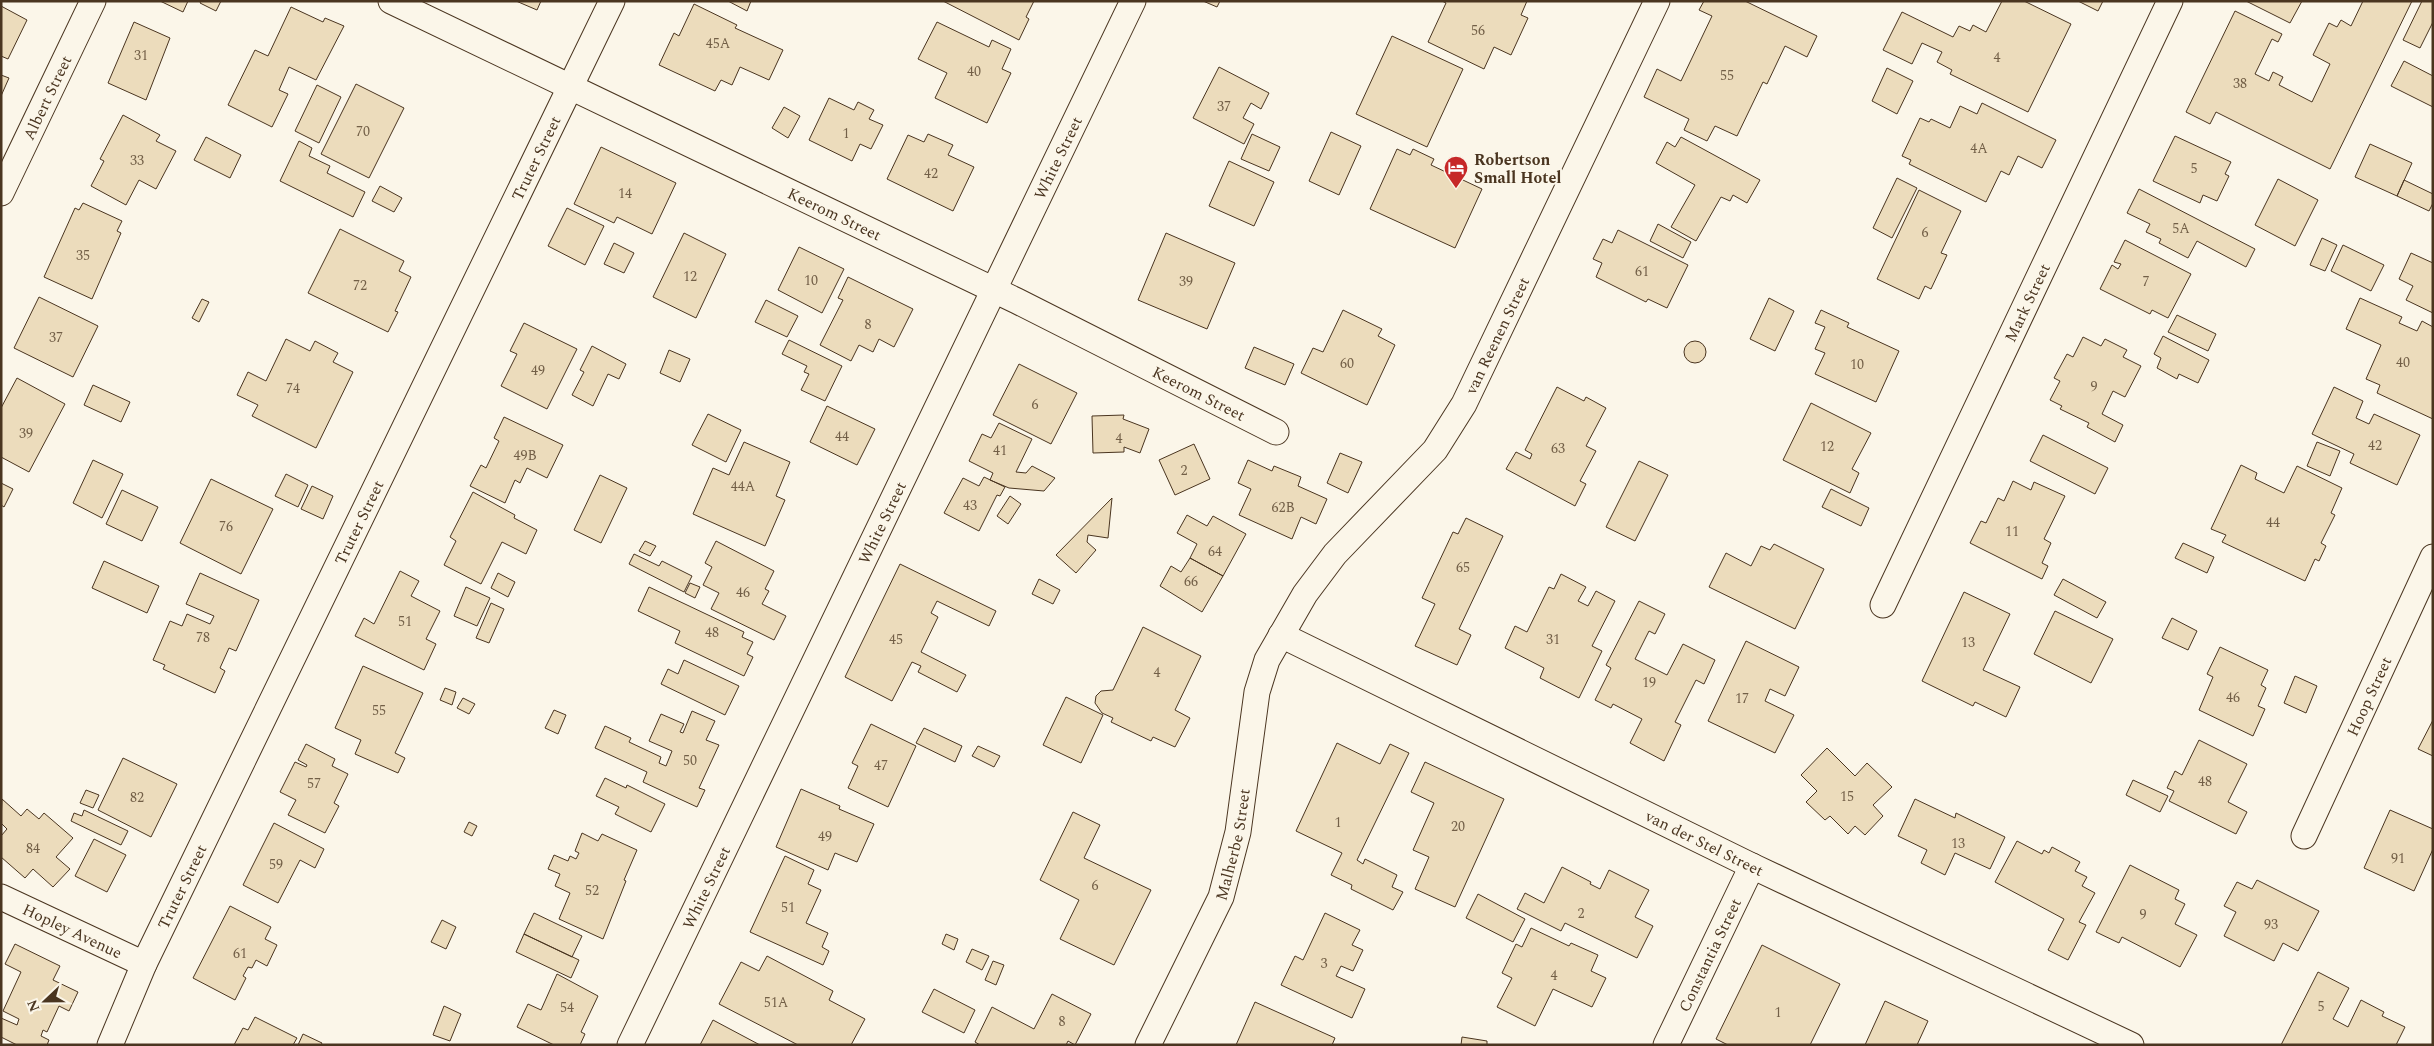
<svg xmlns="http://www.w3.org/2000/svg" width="2434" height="1046" font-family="Spectral,serif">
<rect width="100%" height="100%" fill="#fbf6e9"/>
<!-- building -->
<path fill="#ecdcbc" stroke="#4a3520" d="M160,1H188L183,12Z
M201,1H221L216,11L200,3Z
M516,1H541L537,10Z
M728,1H751L747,11Z
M943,1H1034L1026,17L1029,19L1019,40Z
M1203,1H1220L1217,7Z
M1442,1H1527L1521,15L1528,18L1511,55L1494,47L1484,69L1428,42L1446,3Z
M1704,1H1745L1817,36L1807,57L1785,46L1767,84L1763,82L1737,136L1715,126L1707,141L1684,130L1689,119L1644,97L1657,69L1681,81L1712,16L1699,10Z
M2002,1H2024L2071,24L2028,112L1950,74L1952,70L1937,62L1942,52L1922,43L1912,64L1883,50L1902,12L1953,37L1959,26L1970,31L1973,25L1986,32Z
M2078,1H2103L2098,11Z
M2246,1H2302L2290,23Z
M2363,1H2412L2330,169L2216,112L2210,124L2186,112L2235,11L2282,34L2278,42L2272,39L2255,74L2269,81L2273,72L2283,77L2279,85L2312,102L2330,64L2313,55L2329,23L2337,27L2341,20L2351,26Z
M2422,1H2433V22L2420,48L2403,40Z
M694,4L737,25L735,28L783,50L769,80L740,67L732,85L721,80L715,91L659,65L674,33L679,36Z
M1,6L27,20L8,59L1,56Z
M291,7L323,22L325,18L344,26L316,80L289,67L279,90L288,94L272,127L228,105L255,50L268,56Z
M134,22L170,38L146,100L108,83Z
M937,22L989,47L992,40L1011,49L1002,69L1011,73L987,123L935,98L947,73L918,59Z
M1392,36L1463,69L1427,147L1356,114Z
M2404,61L2433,76V107L2391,86Z
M1219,67L1269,93L1261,109L1251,103L1243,118L1254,124L1244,144L1193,118Z
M1887,68L1913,81L1897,114L1872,101Z
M1,75L9,78L1,96Z
M356,84L404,108L369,178L321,154Z
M317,85L341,97L319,143L295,131Z
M829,98L854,110L858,102L874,110L869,119L883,125L871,149L860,144L852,161L809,140Z
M1982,103L2056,140L2042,168L2018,156L2009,175L2001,171L1986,202L1909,164L1911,160L1902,156L1920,118L1929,122L1931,119L1950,128L1960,106L1977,114Z
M784,107L800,116L788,138L772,128Z
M123,115L160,135L156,141L176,151L156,189L139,180L126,205L91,186L104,161L100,159Z
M1331,132L1361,146L1339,195L1309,181Z
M928,134L953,145L948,155L974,167L953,211L887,179L908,135L924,142Z
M1252,134L1280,147L1269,171L1241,159Z
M2175,136L2231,162L2225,174L2229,176L2217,201L2203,195L2200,203L2153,181Z
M206,137L241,155L230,178L194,160Z
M1681,137L1760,180L1747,203L1733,195L1730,201L1721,197L1696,241L1671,227L1695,185L1656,163L1667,142L1675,147Z
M299,141L312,148L309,156L330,166L327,173L365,192L353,217L280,181Z
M2370,144L2412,163L2397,196L2355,177Z
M601,147L676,183L652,234L617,217L614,223L574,204Z
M1397,149L1410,155L1413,149L1434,159L1431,165L1482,189L1455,248L1370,209Z
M1229,161L1274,182L1254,226L1209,206Z
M1897,178L1917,188L1892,238L1873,228Z
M2278,179L2318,200L2295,246L2255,225Z
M2404,180L2433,194V203L2429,211L2397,196Z
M380,186L402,198L394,212L372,201Z
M2139,189L2255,249L2246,267L2197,241L2188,258L2159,243L2161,239L2146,232L2150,224L2127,213Z
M1919,190L1961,211L1941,253L1947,255L1931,289L1925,286L1919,299L1877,279Z
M83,203L122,221L117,231L121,233L92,299L44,277L75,208L79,210Z
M567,208L604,226L585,265L548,246Z
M1658,224L1691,242L1683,258L1650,241Z
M340,229L404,261L399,271L411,277L395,311L398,312L388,332L308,293Z
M1618,230L1688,265L1667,308L1648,299L1646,302L1596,277L1602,263L1593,259L1603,239L1612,243Z
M684,233L726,254L696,318L653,297Z
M1166,233L1235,263L1207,329L1138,300Z
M2322,238L2337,245L2325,271L2310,265Z
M2125,240L2191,274L2168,318L2152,310L2150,314L2100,289L2112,265L2118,269L2121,264L2114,262Z
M614,243L634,253L624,273L604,264Z
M2343,245L2384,265L2371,291L2331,271Z
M799,247L844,269L822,313L778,290Z
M2411,253L2433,263V313L2406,300L2413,286L2399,279Z
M848,277L913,309L894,347L879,339L873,352L859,345L851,361L820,345L843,300L838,298Z
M39,297L98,326L73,377L14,348Z
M1769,298L1794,311L1775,351L1750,339Z
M2360,298L2402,317L2399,323L2417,331L2422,321L2433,327V419L2377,393L2380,385L2366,379L2381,345L2346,329Z
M202,299L209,302L199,322L192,318Z
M766,300L798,316L787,337L755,322Z
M1343,310L1382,329L1378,336L1395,345L1367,405L1301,373L1313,348L1323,352Z
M1821,310L1849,323L1847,327L1899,351L1876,402L1815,374L1825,353L1815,349L1825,327L1815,323Z
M2177,315L2216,334L2208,351L2168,332Z
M524,323L577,349L547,409L501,386L517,354L510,351Z
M2163,336L2209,360L2198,383L2179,374L2177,379L2157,368L2161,358L2154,354Z
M2083,337L2101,346L2105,339L2127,350L2123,357L2141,366L2125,397L2113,391L2102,414L2123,425L2115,442L2087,427L2089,423L2060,409L2062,406L2050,400L2060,381L2054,378L2067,354L2073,357Z
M286,339L310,351L315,341L338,353L333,362L353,372L316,448L252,416L258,405L237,395L248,372L266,381Z
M789,340L842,366L825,401L801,390L809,374L804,372L807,366L782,354Z
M1684 352a11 11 0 1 1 22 0a11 11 0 1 1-22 0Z
M592,346L626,364L619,379L608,374L593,406L572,395L584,372L580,370Z
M1254,347L1294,364L1285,385L1245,368Z
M669,350L690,359L680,382L660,373Z
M1019,364L1077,393L1051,444L993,415Z
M17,378L65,404L29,472L1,457V408Z
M93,385L130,402L121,422L84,405Z
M1557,387L1584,401L1586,397L1606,408L1586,446L1596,451L1580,481L1586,484L1575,506L1506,469L1516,452L1530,459L1532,454L1525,450Z
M2334,387L2363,401L2356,418L2369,424L2374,414L2420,435L2397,485L2350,463L2354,454L2312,434Z
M1811,403L1871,433L1852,469L1859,473L1850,493L1783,460Z
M827,406L875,429L857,465L810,442Z
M708,414L741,430L726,462L692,445Z
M1124,415L1123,419L1149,429L1140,453L1124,447V452L1093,453L1092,416Z
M504,417L563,445L547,478L527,468L520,483L515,480L505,503L470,486L481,465L486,468L499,441L494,438Z
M999,423L1032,439L1016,472L1026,473L1032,466L1055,478L1044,491L1009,488L990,480L993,473L969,461L982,434L991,438Z
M2043,435L2108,468L2095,494L2030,461Z
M744,442L790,462L776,496L785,500L765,546L693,514L713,468L729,475Z
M2317,442L2340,451L2330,476L2307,466Z
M1194,444L1210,479L1175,495L1159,460Z
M1340,453L1362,462L1348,493L1327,483Z
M93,460L123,474L102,518L73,503Z
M1248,460L1272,471L1274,466L1301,477L1298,486L1327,499L1316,524L1301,517L1292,539L1239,515L1251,489L1238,483Z
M1639,461L1668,475L1635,541L1606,527Z
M2241,465L2257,473L2255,479L2284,493L2297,466L2342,488L2331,513L2335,515L2321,543L2326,546L2319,561L2315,559L2305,581L2222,542L2226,535L2211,529Z
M286,474L308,485L298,507L275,496Z
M600,475L627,488L601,543L574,530Z
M984,477L1005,487L1000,496L997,495L979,531L944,513L963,478L979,486Z
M211,479L273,509L241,574L180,543Z
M2013,481L2031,490L2034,482L2065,496L2044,539L2051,543L2042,563L2048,566L2042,579L1970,543L1981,521L1986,523L1998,498L2004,501Z
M1,483L13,489L4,507L1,505Z
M312,486L333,496L323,519L301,509Z
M1831,489L1869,508L1861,526L1822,507Z
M122,490L158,507L142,541L106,524Z
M473,492L515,515L514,518L537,530L526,554L502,542L481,584L444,565L456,541L450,537Z
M1010,496L1021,504L1008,524L997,516Z
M1112,498L1108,538L1088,535L1087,542L1096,550L1076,573L1056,555Z
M1187,515L1207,526L1213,516L1246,534L1223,576L1190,558L1197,544L1177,533Z
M1466,518L1503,536L1459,629L1471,635L1457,665L1415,646L1435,604L1422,598L1453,532L1458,534Z
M645,541L656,546L650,556L639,551Z
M716,541L774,571L765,589L769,591L762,604L786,616L774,640L711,609L719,593L703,585L712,567L705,563Z
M2183,543L2214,557L2207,573L2175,558Z
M1774,544L1824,569L1795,629L1709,587L1726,553L1751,566L1761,546L1770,550Z
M634,554L659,566L662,561L692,576L684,592L629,564Z
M1190,558L1223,576L1202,612L1160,586L1171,566L1181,572Z
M104,561L159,586L147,613L92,588Z
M900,564L996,611L989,626L937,601L931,613L938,617L921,652L966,675L957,692L918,672L921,666L912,662L892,701L845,677Z
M400,571L419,581L411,596L440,611L426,639L436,644L424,670L355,636L364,618L374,624Z
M200,573L259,600L236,651L229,648L220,668L225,671L215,693L163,669L165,665L153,660L170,621L182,626L187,614L210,624L214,616L186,604Z
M498,573L515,582L508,597L491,588Z
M1561,574L1586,587L1578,601L1588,606L1596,591L1615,601L1592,646L1602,651L1579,698L1540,678L1544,668L1505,648L1515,626L1527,632L1549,587L1554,589Z
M1039,579L1060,590L1053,604L1032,594Z
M2063,579L2106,602L2097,618L2054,595Z
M690,583L700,587L695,598L685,593Z
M466,587L490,598L477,626L454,616Z
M649,587L744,632L742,637L753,642L747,654L753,657L744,676L675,643L680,631L638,611Z
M1964,592L2010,614L1983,670L2020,687L2006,717L1975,702L1973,706L1922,681Z
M1639,601L1665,614L1655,634L1649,631L1635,659L1667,675L1683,644L1715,660L1704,684L1696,680L1675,722L1681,725L1664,761L1630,743L1642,719L1613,704L1611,708L1595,700L1611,668L1606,665Z
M491,603L504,609L489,643L476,638Z
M2055,611L2113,639L2091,683L2034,654Z
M2172,618L2197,631L2188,650L2162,638Z
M1143,627L1201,656L1175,710L1190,718L1175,747L1153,737L1151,741L1111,722L1113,718L1102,713L1095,703L1096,696L1101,691L1113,690Z
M1746,641L1799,667L1785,696L1770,689L1765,701L1794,715L1775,753L1708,721Z
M2220,647L2268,670L2261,685L2266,688L2258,706L2265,709L2253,736L2199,710L2213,677L2207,674Z
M684,660L739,686L725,715L661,684L668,669L678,674Z
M363,666L423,693L395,753L405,758L398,773L355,754L361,740L335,728Z
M2295,676L2317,686L2306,713L2284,703Z
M445,688L456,692L452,705L440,700Z
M1066,697L1103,715L1081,763L1043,745Z
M463,698L475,704L469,714L457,708Z
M554,710L566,715L558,734L545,728Z
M692,711L715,721L706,740L719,745L699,788L705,790L697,807L643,782L647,772L595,748L605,726L631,738L629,742L661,757L659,763L666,766L672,751L649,741L661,714L684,724L680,732L683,733Z
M2433,720V756L2418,749Z
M871,724L916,746L888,807L848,788L858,766L852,763Z
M924,728L962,746L955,762L916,743Z
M2199,740L2247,764L2228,802L2247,812L2236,834L2169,801L2174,791L2167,788L2175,771L2182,775Z
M1337,743L1380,764L1390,744L1409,753L1357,860L1363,864L1365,859L1397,875L1392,887L1403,892L1393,910L1351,889L1352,885L1331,875L1342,853L1296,831Z
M306,744L335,759L332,766L348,774L334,803L339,806L325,833L288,815L296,800L280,792L295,762L306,767L307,765L298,760Z
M978,746L1000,756L994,767L972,756Z
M1827,748L1855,776L1867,763L1892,787L1873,805L1883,816L1865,835L1855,826L1848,834L1830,816L1825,820L1806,802L1817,791L1801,775Z
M123,758L177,784L151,837L98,810Z
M1425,762L1504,799L1455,907L1415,889L1429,857L1413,850L1434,803L1411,792Z
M605,778L626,788L627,785L665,804L651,832L615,814L619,807L596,796Z
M2133,780L2168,796L2160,812L2126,795Z
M801,789L840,806L839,809L874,824L857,862L835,853L828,870L776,847Z
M86,790L99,795L93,808L80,803Z
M2,799L21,816L27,809L39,819L44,813L73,838L56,857L70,869L53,887L33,869L25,878L1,857V836L7,829L1,823Z
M1915,799L1955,818L1956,813L2005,837L1990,869L1955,853L1945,875L1921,863L1927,850L1898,836Z
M84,810L128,831L121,845L71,821L74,813L82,816Z
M2390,810L2433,829V849L2414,891L2364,868Z
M1073,812L1100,825L1084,858L1151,890L1114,965L1060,939L1079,900L1040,880Z
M469,822L477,826L472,836L464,832Z
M274,823L324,849L315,868L300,860L278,903L243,885Z
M582,833L598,841L602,834L637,850L624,880L626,881L603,939L559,919L570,893L555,886L560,874L548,869L554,855L568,861L570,856L576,859L579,853L575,851Z
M94,839L126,855L107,892L75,876Z
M2017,841L2042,854L2044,850L2049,853L2052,847L2080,862L2075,871L2087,877L2082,886L2095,893L2079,922L2086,925L2068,960L2048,950L2064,919L1995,882Z
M785,856L814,870L808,884L821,890L806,923L828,933L822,947L829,951L823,965L750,932Z
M2130,865L2179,890L2175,899L2185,904L2175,924L2197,935L2180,967L2122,937L2119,943L2096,932Z
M1562,867L1591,882L1590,884L1600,889L1609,870L1649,890L1635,917L1653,926L1637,958L1565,923L1561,931L1517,909L1525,893L1544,903Z
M2257,880L2319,911L2298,951L2283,943L2274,961L2224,936L2236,912L2224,906L2237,882L2252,889Z
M1478,894L1525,919L1513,942L1466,918Z
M230,906L271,927L265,939L277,945L267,966L256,960L252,968L248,967L243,976L246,978L235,1000L193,978Z
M534,913L582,936L572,957L524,934Z
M1325,913L1360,930L1352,945L1363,950L1353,971L1341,966L1336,976L1365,989L1352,1018L1281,985L1295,956L1303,960Z
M442,920L456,927L446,949L431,942Z
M1531,928L1569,946L1571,943L1598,955L1591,971L1606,978L1592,1007L1553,989L1535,1026L1497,1007L1512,978L1502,973L1516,944L1522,947Z
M524,934L579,960L571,978L516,952Z
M946,934L958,939L954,950L942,944Z
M15,944L60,966L53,980L78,992L69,1011L59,1006L47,1032L43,1030L41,1036L49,1040L47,1045H17L1,1037V1018L17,1025L19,1019L3,1011L21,972L5,964Z
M1762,945L1840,984L1810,1045H1728L1716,1039Z
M972,949L989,956L982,970L966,962Z
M767,956L833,991L829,1000L865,1019L851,1045H798L719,1004L741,962L759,971Z
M993,961L1004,965L996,985L985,980Z
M2318,972L2349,988L2333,1019L2348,1027L2361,1000L2384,1012L2382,1016L2405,1027L2396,1045H2281Z
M557,974L598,996L581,1032L585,1034L580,1045H554L517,1027L528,1004L541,1010Z
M934,989L975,1010L964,1033L922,1012Z
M1052,994L1091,1014L1075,1045L1068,1041L1066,1045H980L975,1042L992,1007L1034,1029Z
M1885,1001L1928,1021L1917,1045H1865Z
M1255,1002L1335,1038L1332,1045H1236Z
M444,1006L461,1014L450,1041L433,1035Z
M255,1017L297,1038L293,1045H234L243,1028L248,1030Z
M713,1020L760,1045H700Z
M303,1034L322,1043L321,1045H298Z
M1462,1037L1487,1041V1045H1461Z"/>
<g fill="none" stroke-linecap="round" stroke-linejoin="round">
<defs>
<g id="minor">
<path id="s1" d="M391,1L1017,301L1276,432"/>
<path id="s2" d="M1,193L93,1"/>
<path id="s3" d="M1883,605L2170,1"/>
<path id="s4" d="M1281,635L1752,866L2131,1045"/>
<path id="s5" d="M2304,836L2433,557"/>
<path id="s6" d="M1,897L144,964"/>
<path id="s7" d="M110,1045L144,964L612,1"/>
<path id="s8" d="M630,1045L1133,1"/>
<path id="s9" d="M1148,1045L1221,897L1238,832L1257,692L1267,660L1305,594L1335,554L1435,450L1464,404L1657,1"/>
<path id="s10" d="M1666,1045L1752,866"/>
</g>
</defs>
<!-- minor casing -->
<use href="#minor" stroke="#4a3520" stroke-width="27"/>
<!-- minor -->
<use href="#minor" stroke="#fbf6e9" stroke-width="25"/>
</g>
<!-- icons -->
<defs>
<symbol id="hotel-pin" viewBox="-11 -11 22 30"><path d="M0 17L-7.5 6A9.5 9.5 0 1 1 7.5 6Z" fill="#c62828" stroke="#fbf6e9"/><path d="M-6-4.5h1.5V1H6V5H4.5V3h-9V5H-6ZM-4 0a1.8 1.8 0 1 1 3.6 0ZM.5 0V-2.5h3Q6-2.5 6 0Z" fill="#fff"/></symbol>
</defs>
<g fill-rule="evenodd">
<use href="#hotel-pin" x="1442" y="154" width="28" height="38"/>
</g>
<g text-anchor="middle" stroke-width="4" stroke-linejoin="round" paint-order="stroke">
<!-- number labels -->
<g font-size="14" fill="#725f47">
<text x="1478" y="35">56</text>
<text x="718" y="48">45A</text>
<text x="141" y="60">31</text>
<text x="1997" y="62">4</text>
<text x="974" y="76">40</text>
<text x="1727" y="80">55</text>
<text x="2240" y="88">38</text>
<text x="1224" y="111">37</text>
<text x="363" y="136">70</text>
<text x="846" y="138">1</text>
<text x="1979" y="153">4A</text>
<text x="137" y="165">33</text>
<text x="2194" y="173">5</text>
<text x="931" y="178">42</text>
<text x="625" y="198">14</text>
<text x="2181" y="233">5A</text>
<text x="1925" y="237">6</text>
<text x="83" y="260">35</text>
<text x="1642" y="276">61</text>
<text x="690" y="281">12</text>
<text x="811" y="285">10</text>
<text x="1186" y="286">39</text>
<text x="2146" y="286">7</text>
<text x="360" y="290">72</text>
<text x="868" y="329">8</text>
<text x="56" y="342">37</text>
<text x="2403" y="367">40</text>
<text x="1347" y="368">60</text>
<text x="1857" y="369">10</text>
<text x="538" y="375">49</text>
<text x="2094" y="391">9</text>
<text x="293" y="393">74</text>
<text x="1035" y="409">6</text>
<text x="26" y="438">39</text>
<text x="842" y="441">44</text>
<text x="1119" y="443">4</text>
<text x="2375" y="450">42</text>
<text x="1827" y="451">12</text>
<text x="1558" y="453">63</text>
<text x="1000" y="455">41</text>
<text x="525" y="460">49B</text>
<text x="1184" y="475">2</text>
<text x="743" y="491">44A</text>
<text x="970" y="510">43</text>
<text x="1283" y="512">62B</text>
<text x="2273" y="527">44</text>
<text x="226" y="531">76</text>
<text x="2012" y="536">11</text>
<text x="1215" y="556">64</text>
<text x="1463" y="572">65</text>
<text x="1191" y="586">66</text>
<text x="743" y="597">46</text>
<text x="405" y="626">51</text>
<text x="712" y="637">48</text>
<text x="203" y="642">78</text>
<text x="896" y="644">45</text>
<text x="1553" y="644">31</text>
<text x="1968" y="647">13</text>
<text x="1157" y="677">4</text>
<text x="1649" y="687">19</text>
<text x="2233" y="702">46</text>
<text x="1742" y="703">17</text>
<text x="379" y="715">55</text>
<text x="690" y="765">50</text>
<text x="881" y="770">47</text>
<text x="2205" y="786">48</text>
<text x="314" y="788">57</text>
<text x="1847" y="801">15</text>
<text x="137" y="802">82</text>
<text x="1338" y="827">1</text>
<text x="1458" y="831">20</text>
<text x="825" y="841">49</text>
<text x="1958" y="848">13</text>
<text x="33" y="853">84</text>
<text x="2398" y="863">91</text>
<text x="276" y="869">59</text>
<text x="1095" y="890">6</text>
<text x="592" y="895">52</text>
<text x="788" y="912">51</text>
<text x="1581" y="918">2</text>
<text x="2143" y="919">9</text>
<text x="2271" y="929">93</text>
<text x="240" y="958">61</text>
<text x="1324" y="968">3</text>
<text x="1554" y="980">4</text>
<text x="776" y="1007">51A</text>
<text x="2321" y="1011">5</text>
<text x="567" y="1012">54</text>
<text x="1778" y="1017">1</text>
<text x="1062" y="1026">8</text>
</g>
<!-- street labels -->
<g font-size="16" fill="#4a3520" stroke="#fbf6e9">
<text dy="6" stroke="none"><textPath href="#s2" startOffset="106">Albert Street</textPath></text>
<text dy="6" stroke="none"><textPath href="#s7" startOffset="984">Truter Street</textPath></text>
<text dy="6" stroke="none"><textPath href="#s8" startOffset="985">White Street</textPath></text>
<text dy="6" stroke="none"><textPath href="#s1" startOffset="492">Keerom Street</textPath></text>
<text dy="6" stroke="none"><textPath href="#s3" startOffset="335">Mark Street</textPath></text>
<text dy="6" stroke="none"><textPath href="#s9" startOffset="808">van Reenen Street</textPath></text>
<text dy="6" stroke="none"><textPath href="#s1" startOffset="898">Keerom Street</textPath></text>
<text dy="6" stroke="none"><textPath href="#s7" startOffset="579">Truter Street</textPath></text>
<text dy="6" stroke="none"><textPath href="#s8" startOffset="580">White Street</textPath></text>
<text dy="6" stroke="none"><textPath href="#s5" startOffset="154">Hoop Street</textPath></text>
<text dy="6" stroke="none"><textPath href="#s4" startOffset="472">van der Stel Street</textPath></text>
<text dy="6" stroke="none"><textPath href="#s9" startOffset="219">Malherbe Street</textPath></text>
<text dy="6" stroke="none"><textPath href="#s7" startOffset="174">Truter Street</textPath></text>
<text dy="6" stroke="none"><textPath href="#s8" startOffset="175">White Street</textPath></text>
<text dy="6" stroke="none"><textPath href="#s6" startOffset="79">Hopley Avenue</textPath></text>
<text dy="6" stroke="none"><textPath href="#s10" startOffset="100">Constantia Street</textPath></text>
</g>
<!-- poi labels -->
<g font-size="16" font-weight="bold" fill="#4a3520" stroke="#fbf6e9" text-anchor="start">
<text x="1474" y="165">Robertson<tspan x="1474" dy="18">Small Hotel</tspan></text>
</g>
</g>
<!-- border -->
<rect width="2434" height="1046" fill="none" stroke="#4a3520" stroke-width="5"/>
<!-- north arrow -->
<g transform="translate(45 1001) rotate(248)" stroke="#fbf6e9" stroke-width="4" paint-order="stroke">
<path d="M0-4L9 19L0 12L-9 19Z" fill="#4a3520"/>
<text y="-8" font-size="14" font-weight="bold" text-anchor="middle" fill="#4a3520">N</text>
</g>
</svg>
